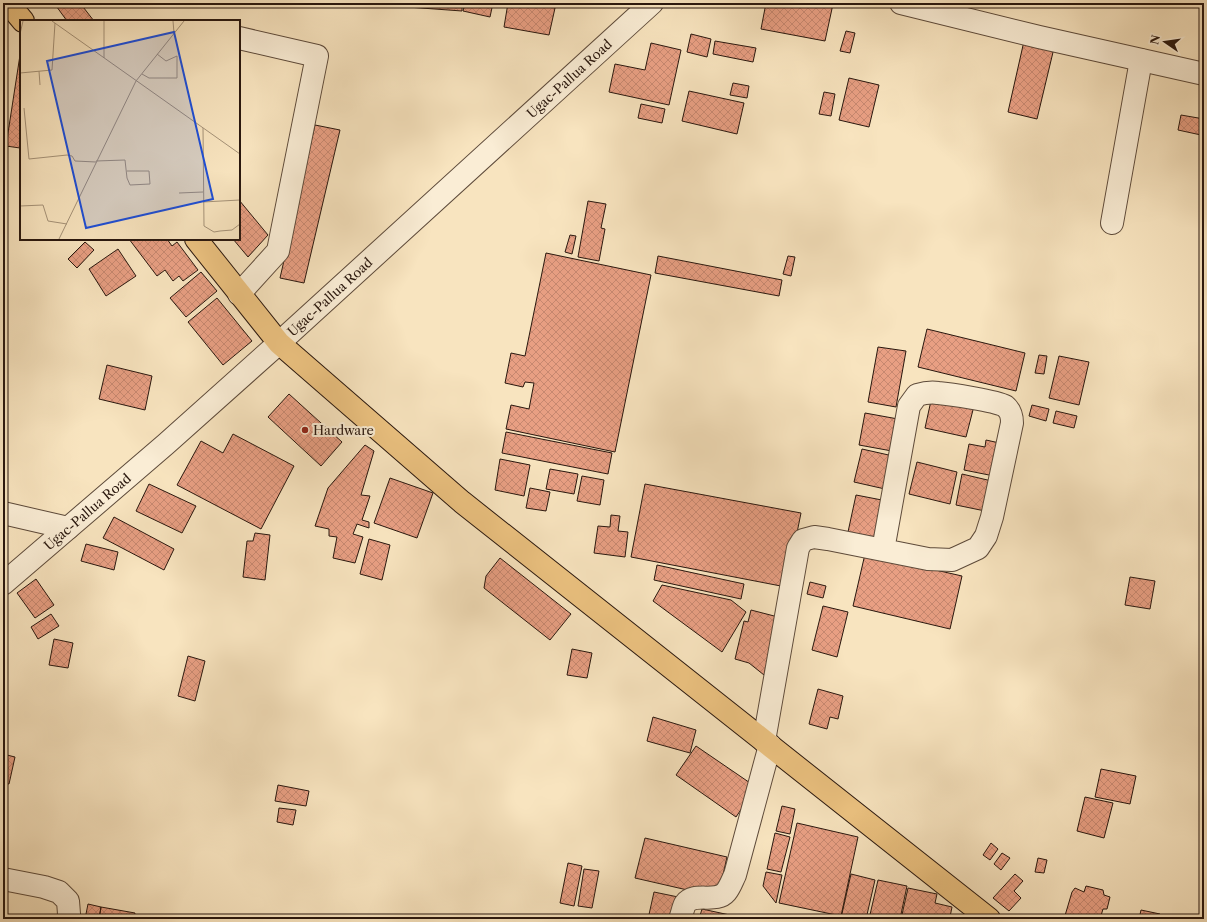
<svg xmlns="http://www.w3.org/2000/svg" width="1207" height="922" font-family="'Libre Caslon Text',serif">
<defs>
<pattern id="building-cross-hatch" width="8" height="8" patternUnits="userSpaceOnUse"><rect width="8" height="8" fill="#e89f83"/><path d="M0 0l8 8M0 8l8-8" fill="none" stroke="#c78870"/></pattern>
</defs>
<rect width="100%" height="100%" fill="#f8e4bf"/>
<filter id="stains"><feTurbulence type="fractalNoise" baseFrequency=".005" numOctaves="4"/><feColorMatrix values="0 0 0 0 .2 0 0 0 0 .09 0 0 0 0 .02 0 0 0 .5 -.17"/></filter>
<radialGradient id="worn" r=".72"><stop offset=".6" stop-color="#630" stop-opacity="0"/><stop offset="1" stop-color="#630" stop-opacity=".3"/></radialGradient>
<!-- building -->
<path fill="url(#building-cross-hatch)" stroke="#29170e" d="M54,3H80L94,21H67Z
M394,3H462V11L394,6Z
M465,3H493L490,17L463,11Z
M508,3H545V6L555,8L549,35L504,27Z
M766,3L833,4L825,41L761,29Z
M846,31L855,33L850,53L840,51Z
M691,34L711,39L707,57L687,52Z
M715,41L756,48L753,62L713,54Z
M1024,41L1054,48L1037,119L1008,112Z
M651,43L681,50L669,105L609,92L615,64L645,70Z
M20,55L21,56L20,148L6,146Z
M849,78L879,85L869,127L839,120Z
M733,83L749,86L747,98L730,95Z
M689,91L744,103L737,134L682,121Z
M824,92L835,94L831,116L819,114Z
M641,104L665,109L662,123L638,118Z
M1181,115L1204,119L1201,135L1178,130Z
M315,125L340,130L304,283L280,278Z
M239,200L268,235L248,257L233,239H239Z
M588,201L606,204L601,228L605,229L599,261L578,257Z
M570,235L576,236L572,254L565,252Z
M129,239H167L172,246L177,242L198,270L183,281L179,276L173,281L165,270L157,276Z
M85,242L94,250L77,268L68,259Z
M118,249L136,276L106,296L89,269Z
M546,253L651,275L615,452L506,429L511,405L529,409L534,383L525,382L523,387L505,383L511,353L525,356Z
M658,256L782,280L779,296L655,273Z
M788,256L795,257L791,276L783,274Z
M201,272L217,291L186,317L170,298Z
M217,298L252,341L223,365L188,322Z
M927,329L1025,353L1016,391L918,367Z
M878,347L906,351L896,407L868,402Z
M1039,355L1047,356L1044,374L1035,373Z
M1059,356L1089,362L1079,405L1049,398Z
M107,365L152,376L145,410L99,399Z
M289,394L342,442L321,466L268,417Z
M932,396L974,406L966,437L925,428Z
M1032,405L1049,409L1046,421L1029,416Z
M1056,411L1077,416L1074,428L1053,423Z
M865,413L898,419L892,451L859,445Z
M506,432L612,453L608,474L502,453Z
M233,434L294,466L261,529L177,485L201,441L223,453Z
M986,440L1004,444L999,477L964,470L969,444L985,447Z
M365,445L374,451L361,495L370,496L362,520L369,522V528L357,524L353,534L363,537L355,563L333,558L337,537L329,536V529L315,526L328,488Z
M862,449L893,456L885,489L854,482Z
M500,459L530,465L524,496L495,490Z
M917,462L957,472L950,504L909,494Z
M550,469L578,474L574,494L546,489Z
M962,474L996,482L990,512L956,505Z
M582,476L604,480L600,505L577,501Z
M390,478L433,493L417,538L374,523Z
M149,484L196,506L182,533L136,511Z
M645,484L801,513L786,587L631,557Z
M530,488L550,492L546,511L526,508Z
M856,495L887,501L879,538L848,532Z
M611,515L620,516L618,531L628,532L625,557L594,553L598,526L610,527Z
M114,517L174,549L164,570L103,538Z
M255,533L270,535L265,580L243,577L247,541H253Z
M369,539L390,545L382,580L360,574Z
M86,544L118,552L114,570L81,561Z
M865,554L962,576L950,629L853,606Z
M500,558L571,614L550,640L484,588L486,576Z
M657,565L744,584L741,599L654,580Z
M1130,577L1155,581L1150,609L1125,605Z
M36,579L54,605L35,618L17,593Z
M810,582L826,586L823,598L807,594Z
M662,585L731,600L746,612L722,652L653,601Z
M823,606L848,612L837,657L812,650Z
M751,610L778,617L764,675L749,663L735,659L744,621L748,622Z
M51,614L59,626L38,639L31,627Z
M54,639L73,643L68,668L49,665Z
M572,649L592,653L587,678L567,675Z
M188,656L205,661L195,701L178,696Z
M818,689L843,696L838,719L830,717L827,729L809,724Z
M653,717L696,730L690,753L647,741Z
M696,746L756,787L736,817L676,775Z
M3,754L15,757L9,784L3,783Z
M1101,769L1136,776L1130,804L1095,797Z
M278,785L309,791L306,806L275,801Z
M1085,797L1113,803L1104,838L1077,831Z
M782,806L795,809L790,834L776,831Z
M279,808L296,810L293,825L277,822Z
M797,823L858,837L841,916L779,903Z
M775,833L790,837L781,872L767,869Z
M645,838L727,857L718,897L635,878Z
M991,843L998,849L990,860L983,855Z
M1002,853L1010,858L1001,870L994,864Z
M1038,858L1047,860L1044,873L1035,872Z
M568,863L582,866L574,906L560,903Z
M584,869L599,871L592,908L578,906Z
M766,872L782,875L776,903L763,886Z
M851,874L875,880L866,919L841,918Z
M1015,874L1023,881L1014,891L1021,898L1009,911L993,898Z
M878,880L907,886L900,919H869Z
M1086,886L1103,890L1104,895L1110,897L1107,909H1103L1100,919H1059V917L1064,919L1072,892L1075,888L1084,892Z
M908,888L937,894L935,903L952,907L950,917L957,919H901Z
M654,892L683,898L678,919H648Z
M88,904L101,907L99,919H85Z
M101,907L135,913L134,919H99Z
M702,909L739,917L738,919H699Z
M1141,910L1160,914L1159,919H1139Z"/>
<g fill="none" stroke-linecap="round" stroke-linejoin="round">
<defs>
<g id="minor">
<path d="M901,3L1039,37L1204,74"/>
<path d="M239,38L317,56L278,251L239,294"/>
<path d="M1112,223L1141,60"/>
<path d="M3,513L68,528"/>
<path id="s1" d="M3,584L166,444L279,343L652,3"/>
<path d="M764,741L798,548L803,540L814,537L828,539L928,559L952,560L978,548L986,536L992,517L1012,423C1012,416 1011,411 1005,406C996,401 950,394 938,393C931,392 924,393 917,395L909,406L883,550"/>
<path d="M3,879L44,887L59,892L68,901L69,914L68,919"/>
<path d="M680,919C682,914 683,908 685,904C694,891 716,904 726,892C730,887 732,881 735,875L770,745"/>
</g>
<path id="highway" d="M8,3L23,21
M196,239L279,343L462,502L989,919"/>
</defs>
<!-- minor casing -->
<use href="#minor" stroke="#5d4a3a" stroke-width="24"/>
<!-- highway casing -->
<use href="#highway" stroke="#29170e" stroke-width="24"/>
<!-- minor -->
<use href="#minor" stroke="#faedd5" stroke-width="22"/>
<!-- highway -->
<use href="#highway" stroke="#ecc280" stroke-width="22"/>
</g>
<!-- markers -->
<circle fill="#8f2418" stroke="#faedd5" stroke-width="1.5" cx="305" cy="430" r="4"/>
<g text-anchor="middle" stroke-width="4" stroke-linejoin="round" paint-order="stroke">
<!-- street labels -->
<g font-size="13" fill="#29170e" stroke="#faedd5">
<text dy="5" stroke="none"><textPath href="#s1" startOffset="759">Ugac-Pallua Road</textPath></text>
<text dy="5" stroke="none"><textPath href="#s1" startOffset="435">Ugac-Pallua Road</textPath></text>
<text dy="5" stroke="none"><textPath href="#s1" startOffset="111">Ugac-Pallua Road</textPath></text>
</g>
<!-- poi labels -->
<g font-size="13" fill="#29170e" stroke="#faedd5" text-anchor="start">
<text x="313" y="435">Hardware</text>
</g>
</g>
<!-- overview -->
<g transform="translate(20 20)">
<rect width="220" height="220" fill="#f8e4bf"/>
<path fill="none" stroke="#a59278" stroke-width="1" d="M32,1L220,134M153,1L154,13M0,14L3,1M84,38V1M19,51L20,65M0,53L32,50L35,3M122,54L129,58H157V36L146,41L137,34M4,88L9,139L47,135L52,136L55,141L76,142M183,108L184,206L194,212L200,211L212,210L220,204M76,141L105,140L107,158L110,165L130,164L129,151H107M159,173L183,172M183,182L220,180M0,186L23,185L28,201L47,204M39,219L116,61L164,1"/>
<path fill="#1d4ed8" fill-opacity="0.15" stroke="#1d4ed8" stroke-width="2" d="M154,12L193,179L66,208L27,41Z"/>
<rect width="220" height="220" fill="none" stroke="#29170e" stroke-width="2"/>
</g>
<!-- margin -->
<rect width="1207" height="922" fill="none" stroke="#f8e4bf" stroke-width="16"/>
<rect x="4" y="4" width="1199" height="914" fill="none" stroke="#29170e" stroke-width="2"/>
<rect x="8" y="8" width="1191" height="906" fill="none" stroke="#29170e"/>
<!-- north arrow -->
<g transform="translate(1165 42) rotate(283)" stroke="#faedd5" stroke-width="3" paint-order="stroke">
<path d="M0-3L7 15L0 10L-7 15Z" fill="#29170e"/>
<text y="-6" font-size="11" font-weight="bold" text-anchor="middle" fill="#29170e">N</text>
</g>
<rect width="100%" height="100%" filter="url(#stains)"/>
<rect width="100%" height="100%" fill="url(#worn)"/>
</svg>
